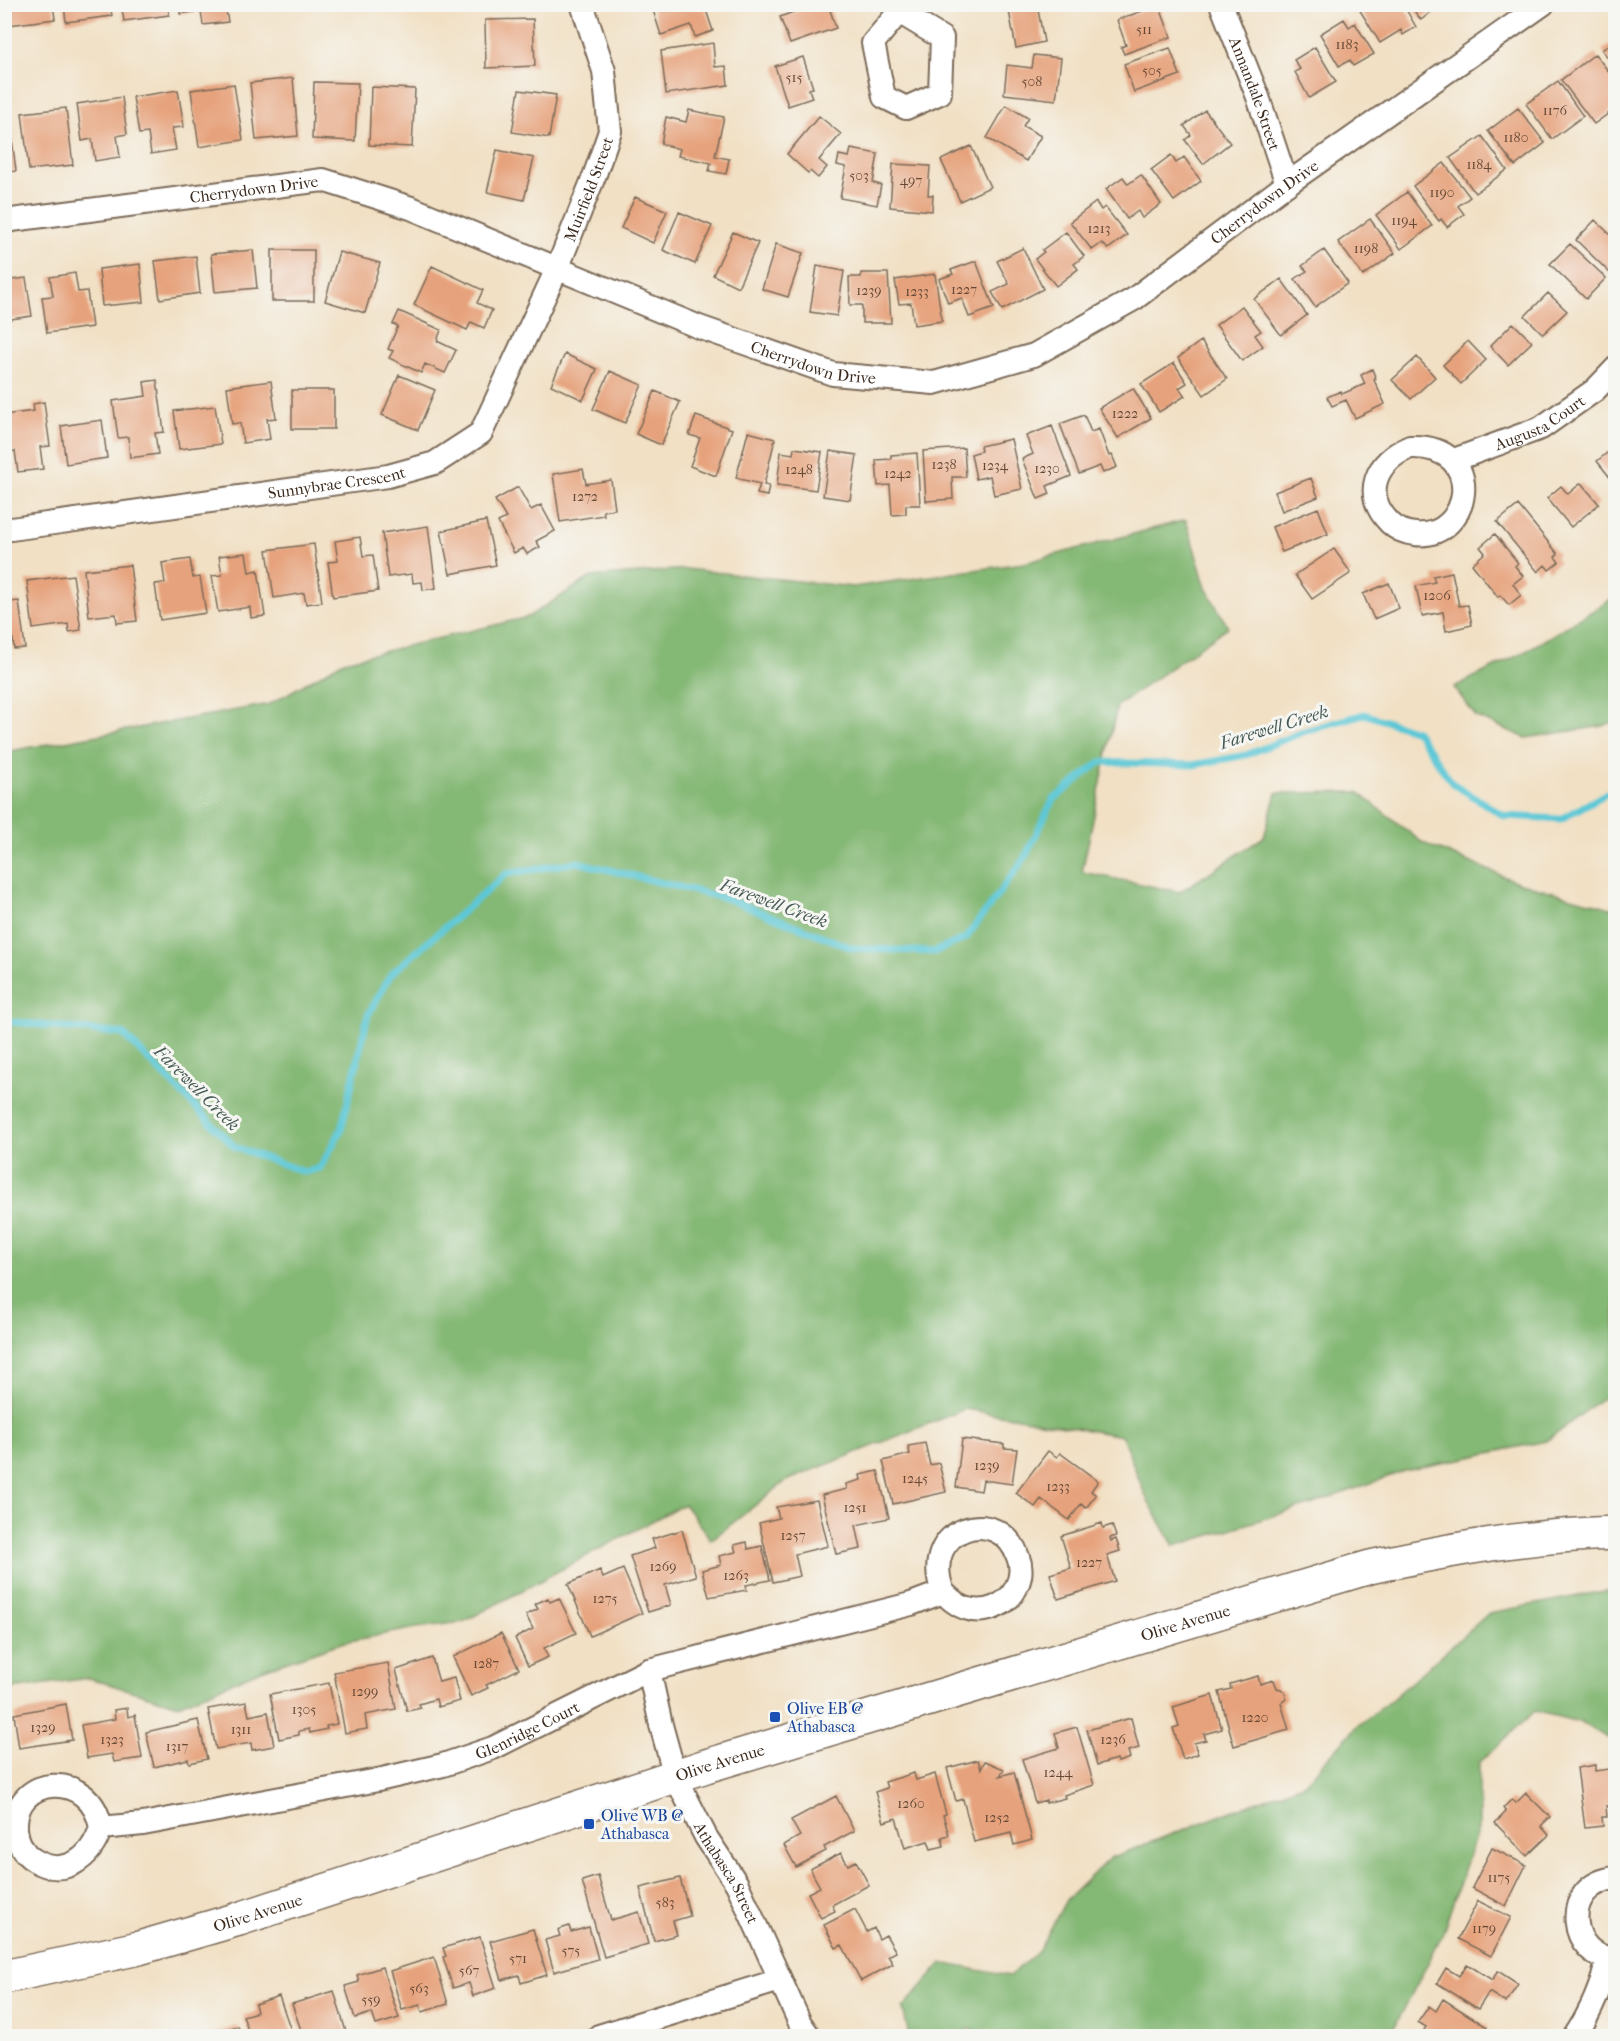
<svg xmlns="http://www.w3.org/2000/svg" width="1620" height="2041" font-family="'IM FELL French Canon',serif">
<rect width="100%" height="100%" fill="#f6f6f2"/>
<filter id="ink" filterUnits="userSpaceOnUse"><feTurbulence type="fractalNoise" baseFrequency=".0167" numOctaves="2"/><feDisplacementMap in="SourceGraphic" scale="12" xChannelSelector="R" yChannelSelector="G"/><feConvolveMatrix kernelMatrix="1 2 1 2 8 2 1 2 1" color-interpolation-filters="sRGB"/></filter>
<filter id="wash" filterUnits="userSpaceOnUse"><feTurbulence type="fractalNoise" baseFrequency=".008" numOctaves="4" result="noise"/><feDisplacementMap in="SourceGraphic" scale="24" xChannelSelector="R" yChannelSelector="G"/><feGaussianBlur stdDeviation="1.35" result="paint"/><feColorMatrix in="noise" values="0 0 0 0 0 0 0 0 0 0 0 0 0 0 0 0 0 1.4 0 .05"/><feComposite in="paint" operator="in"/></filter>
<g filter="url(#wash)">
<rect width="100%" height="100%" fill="#f1e0c4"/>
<!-- forest -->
<path fill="#84b874" stroke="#607149" stroke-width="1.5" d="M1186,520L1206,588L1228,627L1117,706L1082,872L1180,892L1264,837L1276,793L1358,792L1423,843L1517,882L1615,909V1392L1612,1391L1546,1441L1404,1471L1316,1503L1174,1546L1145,1495L1122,1436L965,1409L786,1481L711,1540L684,1504L463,1622L416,1628L344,1642L261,1670L178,1705L88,1678L5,1690V752L270,704L344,661L528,617L591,577L686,569L853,587L1024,563Z
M1615,597V721L1603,726L1526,738L1476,717L1454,687L1523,653Z
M1615,1589V1742L1579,1722L1535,1711L1479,1763V1826L1441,1938L1390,2036H987L970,2029L954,2036H909L903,2008L942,1963L1009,1976L1038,1952L1066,1900L1110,1858L1305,1783L1357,1726L1390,1701L1489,1613Z"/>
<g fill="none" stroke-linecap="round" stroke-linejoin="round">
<!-- stream -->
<path stroke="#5dc8d6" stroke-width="7" d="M4,1021L123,1034L235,1147L304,1172L320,1168L341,1130L368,1015L391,974L506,874L577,862L728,899L852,948L934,952L966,938L1024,859L1053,800L1100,762L1193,765L1246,755L1308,730L1364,714L1416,731L1452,783L1504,816L1561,819L1616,788"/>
</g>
<g id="blocks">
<!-- building -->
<path fill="#e6a27b" d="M6,4H53L55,19L9,25Z
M64,4H110L112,16L66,22Z
M121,4H168L169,15L124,21Z
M179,4H225L228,22L203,25L201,11L180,14Z
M651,4H704L713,31L695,37L691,25L661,35Z
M814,4H828L836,28L790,44L780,17Z
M1016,4H1037L1044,42L1016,48L1008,6Z
M1356,4H1389L1391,8L1397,4H1403L1416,27L1403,35L1401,30L1380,43Z
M1409,4H1441L1421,20Z
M1159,5L1171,37L1124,54L1121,47L1126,45L1117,20Z
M533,19L535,66L486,68L485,20Z
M1344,19L1349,27L1355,23L1374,54L1353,66L1350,60L1339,66L1320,34Z
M1616,40V69L1602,50Z
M713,43L715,67L726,66L728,85L666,94L661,51Z
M1315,47L1336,82L1309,98L1295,72L1300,69L1294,60Z
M1170,48L1180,75L1134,92L1124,64Z
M1595,54L1616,81V108L1594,124L1561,80Z
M1034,55L1061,58L1056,100L1004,94L1007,65L1032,68Z
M803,57L813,88L809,89L812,98L788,106L775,66Z
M293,78L298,136L256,140L250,83Z
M1558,81L1583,116L1552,139L1526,104Z
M314,82L358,83L355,141L312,139Z
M234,84L243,140L199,147L191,90Z
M371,87L415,89L412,147L369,145Z
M178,90L184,127L172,128L176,150L151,154L148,133L139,134L133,97Z
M519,90L556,95L549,138L512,132Z
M122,97L127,134L117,136L120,157L95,161L92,139L82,141L77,104Z
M1006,105L1028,118L1023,126L1041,136L1026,161L987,138Z
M66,108L73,165L29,170L22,113Z
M1518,108L1545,143L1515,166L1488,131Z
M689,110L724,117L715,156L729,159L726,174L709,171L711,163L678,156L680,149L661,144L666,117L686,122Z
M1205,110L1230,143L1203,164L1185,140L1191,135L1184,126Z
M4,115H9L16,171L4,173Z
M819,116L841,134L819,160L827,167L818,178L810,171L808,173L787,154Z
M1482,136L1507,170L1475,193L1450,158Z
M971,146L990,187L960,201L941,160Z
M851,149L878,154L873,183L881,185L877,205L840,198L846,167L837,165L839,155L849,157Z
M497,150L534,158L524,200L487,192Z
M1171,155L1176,163L1184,157L1201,181L1174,201L1151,170Z
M1444,163L1470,197L1458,206L1464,214L1447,227L1441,219L1439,221L1413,186Z
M893,164L930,166L928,195H933L932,211L890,207Z
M1141,175L1161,204L1142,218L1138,211L1127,219L1106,189L1123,177L1128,184Z
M1407,192L1432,226L1401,249L1376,215Z
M635,197L667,211L653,243L621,228Z
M1096,202L1101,210L1105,207L1127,235L1108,249L1102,243L1092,250L1070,222Z
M679,212L712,226L695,264L663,250Z
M1370,219L1395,253L1363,276L1338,242Z
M1595,220L1616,240V266L1610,273L1576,240Z
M733,232L758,243L738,287L713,275Z
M1066,232L1084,256L1074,264L1078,269L1056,286L1035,259L1044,252L1042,250Z
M776,244L803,253L788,297L762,289Z
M1570,244L1606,278L1586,299L1550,264Z
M1023,248L1043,289L1002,310L992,292L1009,284L997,261Z
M253,250L257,288L215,292L211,254Z
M272,250H314V301H272Z
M1324,250L1348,283L1315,307L1295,279L1307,271L1302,266Z
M339,252L380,263L365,313L325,301Z
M196,256L200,293L160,299L155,261Z
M976,261L994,308L969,317L962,298L948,303L939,279L953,274L951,270Z
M140,264L144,302L102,306L99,269Z
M432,266L483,290L477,303L492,310L484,328L471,322L467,330L414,305Z
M817,266L844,271L837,316L810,312Z
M75,273L78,292L87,291L92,327L47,333L42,297L53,296L50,277Z
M861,273H888L891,323H862V305H850L849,277H861Z
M935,274L942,321L914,325L911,303L899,304L895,280Z
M26,278L32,316L4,320V281Z
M1281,279L1307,315L1281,335L1254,299Z
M1548,293L1567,311L1543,334L1525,316Z
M1242,306L1261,331L1255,335L1263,346L1242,361L1216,325Z
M399,311L441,330L437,341L456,350L445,373L425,364L421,373L389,358L393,351L388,349L398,326L393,324Z
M1513,323L1532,342L1508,365L1490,346Z
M1201,341L1227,379L1204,395L1178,358Z
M1468,341L1486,360L1461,384L1443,365Z
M565,354L597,369L583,400L551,385Z
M1417,357L1435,377L1411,399L1392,380Z
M1174,363L1187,383L1179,388L1185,396L1159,412L1141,384Z
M1372,369L1376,379L1374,380L1385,404L1355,418L1346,400L1332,406L1327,397L1341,391L1342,394L1365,384L1361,375Z
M610,371L642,385L625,423L593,409Z
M399,375L435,390L418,430L382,415Z
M157,380L164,432L155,433L158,454L130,458L128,437L118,438L113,401L146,396L144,382Z
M271,381L276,418L267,419L270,439L243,443L240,423L232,424L227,387Z
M1133,388L1151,418L1118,438L1099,408Z
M292,390H334V429H292Z
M655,391L680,402L661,445L636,434Z
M44,402L50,446L40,447L43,469L18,472L15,451L5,452L4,415L34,411L33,404Z
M215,406L221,444L179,449L174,411Z
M1084,415L1091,432L1099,429L1109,456L1112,455L1117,467L1103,473L1100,466L1079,474L1060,424Z
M696,416L732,429L716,476L690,466L700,438L689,435Z
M102,420L107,458L66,464L61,426Z
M1052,426L1071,476L1047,486L1050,494L1038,499L1022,459L1033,454L1026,436Z
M748,432L775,439L764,485L769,486L767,496L757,494L760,484L736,478Z
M1011,439L1022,489L994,495L990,476L976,479L971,454L981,451L980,446Z
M794,448L822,452L816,490L777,485L781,452L793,454Z
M964,448L966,477H952L953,499L926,501L923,451Z
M1612,449L1616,453V485L1597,461Z
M830,451L857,455L850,500L823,496Z
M917,453L920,505H906V514L892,515L890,485L878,486L876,460L891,459V455Z
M583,469L586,484L611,480L615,509L603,511L604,515L560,522L553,474Z
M1311,478L1318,497L1282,511L1275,492Z
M1581,483L1599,504L1571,527L1547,498L1561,486L1568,494Z
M518,487L531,510L541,505L555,531L536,541L540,547L527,554L523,548L514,553L498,522L506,518L495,500Z
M1518,505L1558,554L1555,557L1559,562L1549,570L1545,565L1538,572L1497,522Z
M1318,508L1328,534L1282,552L1272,527Z
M486,521L496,565L450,574L441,531Z
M428,526L436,588L423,590L422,582L413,583L412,574L388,577L382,533Z
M1495,534L1518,563L1515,566L1523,576L1513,584L1521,595L1509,605L1500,595L1498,597L1472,564L1485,553L1480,547Z
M360,537L363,556L373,555L378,591L333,597L328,562L338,561L335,541Z
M314,544L322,602L306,604L304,593L274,598L267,550Z
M1334,549L1351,573L1312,599L1295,575Z
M246,553L249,572L258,570L265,616L251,618L250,607L218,612L212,576L222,575L219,556Z
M190,559L193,578L200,577L206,613L160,620L155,584L165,583L162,563Z
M130,565L137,621L117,623L116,614L89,617L84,570Z
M1452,572L1459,606L1468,605L1472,625L1446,631L1443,612L1422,616L1416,586L1435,582L1433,576Z
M73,575L81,630L69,632L68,624L33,629L27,581Z
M1389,583L1399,608L1374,619L1363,594Z
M4,584H7L10,602L19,601L25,648L14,649L13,639L4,640Z
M962,1439L1004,1444V1448L1017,1449L1012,1484L983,1480L981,1491L956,1487Z
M925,1443L930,1465L939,1463L946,1492L893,1504L883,1461L910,1454L908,1446Z
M1048,1451L1057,1457L1060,1453L1098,1481L1091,1491L1096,1495L1086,1508L1081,1504L1069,1520L1041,1499L1035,1507L1016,1493Z
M878,1471L889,1518L856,1525L861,1549L836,1554L822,1495L847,1489L846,1484L861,1480L860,1475Z
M817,1500L828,1546L795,1554L800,1576L773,1582L759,1523L779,1518L776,1507Z
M1102,1523L1103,1528L1112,1525L1116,1536L1110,1538L1111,1541L1116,1539L1120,1551L1107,1555L1115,1581L1058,1599L1050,1574L1071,1568L1061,1536Z
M682,1530L696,1576L665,1585L671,1605L648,1612L630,1556L655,1548L652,1539Z
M747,1542L748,1549L762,1546L770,1580L746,1585L747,1590L709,1597L702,1570L721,1565L719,1556L736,1552L734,1545Z
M623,1569L642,1613L590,1636L568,1584L600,1570L603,1578Z
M548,1598L550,1602L559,1598L576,1633L544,1648L548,1657L528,1666L515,1638L533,1629L526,1615L538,1609L535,1604Z
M501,1633L519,1669L486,1685L488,1688L471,1696L453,1657Z
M432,1658L439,1682L454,1678L460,1701L438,1707L436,1699L419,1704L421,1708L407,1711L396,1670Z
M388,1663L396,1709L365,1715L367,1729L345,1733L334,1672Z
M1258,1676L1260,1684L1274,1680L1277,1688L1281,1689L1285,1692L1286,1699L1281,1703L1289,1730L1234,1746L1219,1692L1231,1689L1230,1684Z
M329,1683L337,1724L326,1726L327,1729L310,1733L309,1729L299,1731V1735L279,1739L270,1694Z
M1212,1695L1222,1729L1204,1734L1206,1740L1194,1743L1198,1754L1183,1759L1173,1728L1179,1726L1173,1707Z
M246,1702L249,1716L268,1712L274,1746L252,1750L251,1743L216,1749L208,1709Z
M66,1704L72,1740L19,1748L14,1714Z
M127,1708L128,1717L135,1715L142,1758L114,1762L112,1754L87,1758L81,1725L115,1719L114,1710Z
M1131,1718L1139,1748L1128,1751L1130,1758L1118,1762L1117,1759L1097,1765L1087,1730Z
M198,1720L207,1759L189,1763L188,1759L154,1767L146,1732Z
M1077,1727L1094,1785L1064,1795L1065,1798L1046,1803V1800L1035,1803L1022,1759L1059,1748L1055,1733Z
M978,1760L981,1769L985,1761L1004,1769L1000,1776L1014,1772L1032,1840L1014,1845L1011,1833L974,1842L963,1799L956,1801L947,1768Z
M1595,1765V1771L1616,1768V1805L1606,1806L1607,1817H1602L1603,1826L1585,1828L1577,1768Z
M914,1773L916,1780L935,1774L946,1814L943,1815L949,1835L942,1837L944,1846L931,1849L928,1841L905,1848L896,1818L884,1822L875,1792L887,1788L885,1782Z
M1526,1793L1550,1817L1541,1826L1549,1835L1527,1856L1495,1823L1506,1812L1503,1808L1512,1799L1516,1803Z
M836,1796L854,1831L824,1847L826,1851L796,1867L784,1845L800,1836L791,1820Z
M1492,1848L1526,1865L1506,1906L1472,1888Z
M841,1853L848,1865L856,1861L869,1885L832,1905L835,1911L821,1918L808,1893L820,1887L810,1869Z
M598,1876L611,1920L639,1912L648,1944L604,1957L582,1881Z
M680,1878L690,1916L673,1921L677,1935L654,1941L640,1888Z
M1478,1901L1511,1917L1491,1956L1458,1939Z
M855,1909L867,1932L874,1928L879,1939L886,1935L896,1952L888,1956L893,1964L861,1981L842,1945L836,1948L824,1925Z
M569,1926L571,1932L589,1927L598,1959L554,1972L545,1940L560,1936L558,1930Z
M533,1929L547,1975L521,1983L519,1975L502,1980L490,1941Z
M480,1937L496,1988L473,1996L469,1983L453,1988L443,1957L446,1956L443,1948Z
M434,1957L448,2004L422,2012L420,2005L402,2010L390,1971Z
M1467,1964L1492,1980L1498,1971L1518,1984L1506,2003L1489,1992L1478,2009L1437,1983L1446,1968L1459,1976Z
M382,1967L399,2018L376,2025L372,2013L355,2018L345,1986L359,1982L357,1975Z
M334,1991L347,2035L303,2036L292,2004Z
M279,1996L293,2036H250L243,2016L257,2012L255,2004Z
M1443,1999L1487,2027L1481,2036L1421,2035L1426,2027L1418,2022L1429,2006L1436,2011Z
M238,2026L241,2036H205Z"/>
</g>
</g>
<g filter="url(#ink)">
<use href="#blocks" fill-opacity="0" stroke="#7b6a58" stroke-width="1.5"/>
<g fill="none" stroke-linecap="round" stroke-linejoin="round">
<defs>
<g id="street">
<path d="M898,4L899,12L942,38L940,93L906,108L884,97L873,43L899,12"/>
<path id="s1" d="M1221,4L1258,97L1287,184"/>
<path id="s2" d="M4,221L323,180L411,208L699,327L833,374L934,383L1034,355L1134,299L1287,184L1543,4"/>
<path d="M1410,447C1489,444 1471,541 1415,534C1405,533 1397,530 1390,523C1361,494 1376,461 1410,447Z"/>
<path id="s3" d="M1454,460L1541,428L1595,390L1616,368"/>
<path id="s4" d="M4,530L388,476L435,463L481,433L557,269L595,174L610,131L604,71L582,4"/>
<path id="s5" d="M649,1670L661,1725L675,1776L706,1837L737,1884L800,2023L809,2036"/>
<path id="s6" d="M101,1828C91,1768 12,1775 16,1829C17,1841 23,1854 34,1860C65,1879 91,1858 101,1828L143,1824L378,1780L443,1765L493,1748L649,1670L911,1604L943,1592C949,1598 956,1605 965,1608C984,1615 1007,1606 1016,1588C1021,1578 1022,1567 1018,1557C1000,1503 918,1527 943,1592"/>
<path d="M1616,1878C1557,1884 1570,1961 1616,1958"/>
<path d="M599,2036L780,1980"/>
<path d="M1575,2036C1591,2012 1602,1987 1608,1958"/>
</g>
<g id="secondary">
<path id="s7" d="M4,1977L139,1948L239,1919L706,1766L1370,1567C1451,1549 1532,1535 1616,1533"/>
</g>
</defs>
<!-- street casing -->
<use href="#street" stroke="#7b6a58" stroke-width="26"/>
<!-- secondary casing -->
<use href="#secondary" stroke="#7b6a58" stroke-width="36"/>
<!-- street -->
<use href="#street" stroke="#fff" stroke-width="22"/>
<!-- secondary -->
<use href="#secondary" stroke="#fff" stroke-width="33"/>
</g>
</g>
<!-- markers -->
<g fill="#1a4fb4" stroke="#f6f6f2" stroke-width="2">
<rect x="769" y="1711" width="12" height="12" rx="3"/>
<rect x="583" y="1818" width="12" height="12" rx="3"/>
</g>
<g text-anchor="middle" stroke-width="6" stroke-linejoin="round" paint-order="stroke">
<!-- number labels -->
<g font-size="14" fill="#664835">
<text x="1144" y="34">511</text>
<text x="1347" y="49">1183</text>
<text x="1152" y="75">505</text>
<text x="794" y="82">515</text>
<text x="1032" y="86">508</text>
<text x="1555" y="115">1176</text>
<text x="1516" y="142">1180</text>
<text x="1479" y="169">1184</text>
<text x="859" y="180">503</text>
<text x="911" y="185">497</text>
<text x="1442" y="197">1190</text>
<text x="1404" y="225">1194</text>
<text x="1099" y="233">1213</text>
<text x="1366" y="253">1198</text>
<text x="964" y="294">1227</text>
<text x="869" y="295">1239</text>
<text x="917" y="296">1233</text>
<text x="1125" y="418">1222</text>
<text x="944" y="469">1238</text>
<text x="995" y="470">1234</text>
<text x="1047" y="473">1230</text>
<text x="799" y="474">1248</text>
<text x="898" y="478">1242</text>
<text x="585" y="501">1272</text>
<text x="1437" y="600">1206</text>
<text x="987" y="1470">1239</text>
<text x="915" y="1483">1245</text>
<text x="1058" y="1491">1233</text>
<text x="855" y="1512">1251</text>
<text x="793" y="1540">1257</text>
<text x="1089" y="1567">1227</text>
<text x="663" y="1571">1269</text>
<text x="736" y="1580">1263</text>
<text x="605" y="1603">1275</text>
<text x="486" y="1668">1287</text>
<text x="365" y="1696">1299</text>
<text x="304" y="1714">1305</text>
<text x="1255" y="1722">1220</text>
<text x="43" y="1732">1329</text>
<text x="241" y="1734">1311</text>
<text x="112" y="1744">1323</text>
<text x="1113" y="1744">1236</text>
<text x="177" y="1751">1317</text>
<text x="1058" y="1777">1244</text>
<text x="911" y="1808">1260</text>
<text x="997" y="1822">1252</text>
<text x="1499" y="1882">1175</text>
<text x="665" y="1907">583</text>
<text x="1484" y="1933">1179</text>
<text x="571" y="1955">575</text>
<text x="518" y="1963">571</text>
<text x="469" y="1975">567</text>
<text x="419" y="1993">563</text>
<text x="371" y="2004">559</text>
</g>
<!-- street labels -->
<g font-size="16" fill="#3b2a1e" stroke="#f6f6f2">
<text dy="6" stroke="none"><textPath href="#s1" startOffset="96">Annandale Street</textPath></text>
<text dy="6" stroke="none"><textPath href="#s2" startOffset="252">Cherrydown Drive</textPath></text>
<text dy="6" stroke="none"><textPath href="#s4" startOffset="758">Muirfield Street</textPath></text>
<text dy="6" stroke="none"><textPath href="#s2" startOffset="1350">Cherrydown Drive</textPath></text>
<text dy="6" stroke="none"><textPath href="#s2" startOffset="846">Cherrydown Drive</textPath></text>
<text dy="6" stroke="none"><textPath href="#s3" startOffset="94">Augusta Court</textPath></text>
<text dy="6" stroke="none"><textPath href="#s4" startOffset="336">Sunnybrae Crescent</textPath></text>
<text dy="6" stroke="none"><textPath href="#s7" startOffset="1234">Olive Avenue</textPath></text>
<text dy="6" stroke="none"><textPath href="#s6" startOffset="698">Glenridge Court</textPath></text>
<text dy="6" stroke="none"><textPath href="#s7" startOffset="748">Olive Avenue</textPath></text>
<text dy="6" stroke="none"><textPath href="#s5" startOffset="219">Athabasca Street</textPath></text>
<text dy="6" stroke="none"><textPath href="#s7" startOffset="262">Olive Avenue</textPath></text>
</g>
<!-- transit labels -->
<g font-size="16" fill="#164399" stroke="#f6f6f2" text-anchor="start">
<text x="787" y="1714">Olive EB @<tspan x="787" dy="18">Athabasca</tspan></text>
<text x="601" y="1821">Olive WB @<tspan x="601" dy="18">Athabasca</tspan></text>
</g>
<!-- water labels -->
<g font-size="18" font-style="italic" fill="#455955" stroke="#f6f6f2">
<text transform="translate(1274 727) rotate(-17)" y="6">Farewell Creek</text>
<text transform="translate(774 903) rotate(20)" y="6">Farewell Creek</text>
<text transform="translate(197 1088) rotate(45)" y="6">Farewell Creek</text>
</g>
</g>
<!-- margin -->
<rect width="1620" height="2041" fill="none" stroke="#f6f6f2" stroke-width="24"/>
</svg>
